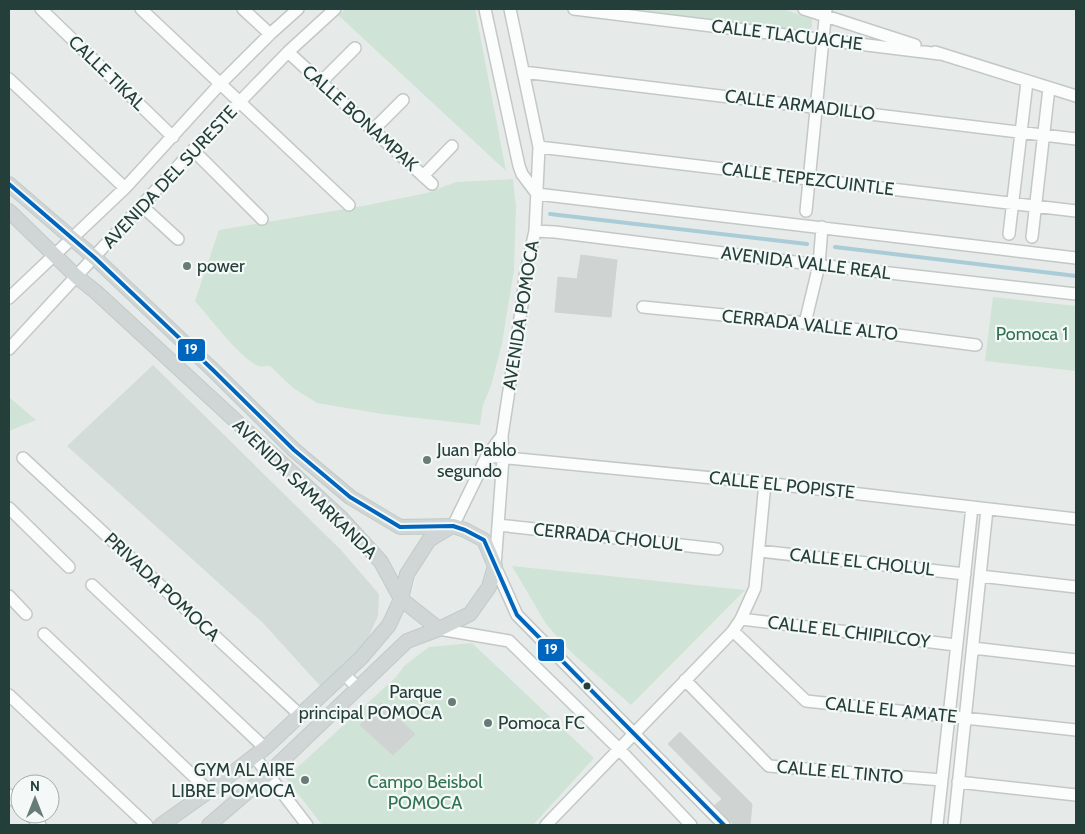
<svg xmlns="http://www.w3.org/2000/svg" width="1085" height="834" font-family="Cabin,sans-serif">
<rect width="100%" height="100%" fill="#e6ebe9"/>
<!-- built -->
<path fill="#d4dcd9" d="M153,365L341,550L379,594L378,616L364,647L322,688L263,623L67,446Z"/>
<!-- green -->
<path fill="#d0e3d7" d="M346,9H475L506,171L338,15Z
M620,9H783L812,19V27L810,29L807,31Z
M513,179L516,207L514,270L502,343L491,386L483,405L480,425L382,414L317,403L293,388L270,366C266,366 261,367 258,366C240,358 209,317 195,301L219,230L363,206L427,193L456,182Z
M993,297L1076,306V371L985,361Z
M9,397L36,420L9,431Z
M512,566L745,590L631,705L572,653L546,624Z
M472,643L594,758L533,825H322L286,778L396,677L404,666L429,647Z"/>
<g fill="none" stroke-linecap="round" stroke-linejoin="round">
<!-- stream -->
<path stroke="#a9ccd7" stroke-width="4" d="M550,214L807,244
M835,247L1076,276"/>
</g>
<!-- building -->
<path fill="#cfd3d2" stroke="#cfd4d2" d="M581,255L617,260L611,317L555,312L558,277L577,279Z
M381,703L415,734L393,755L360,725Z
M680,732L752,804L750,825H734L715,805L722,799L668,744Z"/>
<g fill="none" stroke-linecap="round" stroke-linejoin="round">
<defs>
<path id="minor" d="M41,9L173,137
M141,9L349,205
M243,9L270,34
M485,9L519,166L522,174L537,194
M510,9L539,147L535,231L525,276L522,305L502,436L503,458L495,566L517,615L724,825
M574,9L940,54
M804,9L915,45
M288,52L432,184
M935,52L1076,96
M523,72L1076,139
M9,79L125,188
M321,82L355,48
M373,130L403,100
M539,147L1076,211
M193,150L262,219
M423,176L452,146
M537,194L1076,258
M142,206L178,239
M806,211L826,9
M535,231L555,232L819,265L1076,294
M1009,234L1027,82
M1032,237L1049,88
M9,298L125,188L220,84L270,34L298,9
M643,307L805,323L976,345
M805,323L819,265L822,227
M9,349L193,150L288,52L335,9
M487,456L765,483L1076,519
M23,458L300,715
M9,508L69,567
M498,525L717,549
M453,526L487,456L502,436
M759,551L965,574
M980,576L1076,587
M92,585L265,748
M9,596L26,614
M741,619L956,645
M439,629L509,641L619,749L691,825
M733,631L806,701L1076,730
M44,634L209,791
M973,648L1076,660
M344,674L358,688
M685,680L769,766L942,780
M9,695L147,825
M254,756L307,825
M958,782L1076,795
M9,795L20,806
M29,814L40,825
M546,825L733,631L741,619L755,588L765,483
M937,825L972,507
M954,825L987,509"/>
<path id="major" d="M9,184L95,258L214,371L294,450L350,497L400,527L453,526L465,530L484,540L495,566L489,587L470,614L439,629L407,641L268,774L209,825
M9,211L77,277L96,292L341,518L381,562L401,599L439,629
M161,825L209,791L265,748L361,658L389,625L401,599L407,574L429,540L452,526"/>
</defs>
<!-- minor casing -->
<use href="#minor" stroke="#c3c8c6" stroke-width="14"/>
<!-- major casing -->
<use href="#major" stroke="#c2cac8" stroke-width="16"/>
<!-- minor -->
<use href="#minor" stroke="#fbfcfc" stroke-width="11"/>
<!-- major -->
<use href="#major" stroke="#cfd6d5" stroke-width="14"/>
<defs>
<path id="bus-1" d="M9,184L95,258L214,371L294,450L350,497L400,527L453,526L465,530L484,540L517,615L724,825"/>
</defs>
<!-- bus-1 casing -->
<use href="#bus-1" stroke="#f4f9f7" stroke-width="8"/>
<!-- bus-1 -->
<use href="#bus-1" stroke="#0065bd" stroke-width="4"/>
</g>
<!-- markers -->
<g fill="#687b77" stroke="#f4f9f7" stroke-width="2">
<circle cx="187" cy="266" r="5"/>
<circle cx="427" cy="460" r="5"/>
<circle cx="452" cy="702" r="5"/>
<circle cx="488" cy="723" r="5"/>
<circle cx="305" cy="780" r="5"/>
</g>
<circle fill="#243e39" stroke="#f4f9f7" stroke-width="2" cx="587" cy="686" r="4.5"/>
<g text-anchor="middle" stroke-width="4.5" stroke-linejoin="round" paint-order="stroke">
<!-- street labels -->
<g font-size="18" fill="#243e39" stroke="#f4f9f7">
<text transform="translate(787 35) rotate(7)" y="6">CALLE TLACUACHE</text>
<text transform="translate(107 73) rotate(44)" y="6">CALLE TIKAL</text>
<text transform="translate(800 105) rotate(7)" y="6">CALLE ARMADILLO</text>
<text transform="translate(360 118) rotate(42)" y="6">CALLE BONAMPAK</text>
<text transform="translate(170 177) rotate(-47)" y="6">AVENIDA DEL SURESTE</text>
<text transform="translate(808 179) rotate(7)" y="6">CALLE TEPEZCUINTLE</text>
<text transform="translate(806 263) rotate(7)" y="6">AVENIDA VALLE REAL</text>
<text transform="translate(521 315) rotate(-81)" y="6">AVENIDA POMOCA</text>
<text transform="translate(810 325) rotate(6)" y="6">CERRADA VALLE ALTO</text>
<text transform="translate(782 485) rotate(6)" y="6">CALLE EL POPISTE</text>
<text transform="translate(305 489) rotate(44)" y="6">AVENIDA SAMARKANDA</text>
<text transform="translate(608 537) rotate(6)" y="6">CERRADA CHOLUL</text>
<text transform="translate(862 562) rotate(6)" y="6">CALLE EL CHOLUL</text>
<text transform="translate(162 587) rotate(43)" y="6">PRIVADA POMOCA</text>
<text transform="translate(849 632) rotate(7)" y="6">CALLE EL CHIPILCOY</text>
<text transform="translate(891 710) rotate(6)" y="6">CALLE EL AMATE</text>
<text transform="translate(840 772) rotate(5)" y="6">CALLE EL TINTO</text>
</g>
<!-- poi labels -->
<g font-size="18" fill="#243e39" stroke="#f4f9f7" text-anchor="start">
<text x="197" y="272">power</text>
<text x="437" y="456">Juan Pablo<tspan x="437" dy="21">segundo</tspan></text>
<text x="442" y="698" text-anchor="end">Parque<tspan x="442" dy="21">principal POMOCA</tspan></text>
<text x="498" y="729">Pomoca FC</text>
<text x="295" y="776" text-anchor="end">GYM AL AIRE<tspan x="295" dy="21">LIBRE POMOCA</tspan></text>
</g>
<!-- park labels -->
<g font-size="18" fill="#307350" stroke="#f4f9f7">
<text x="1032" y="340">Pomoca 1</text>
<text x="425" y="788">Campo Beisbol<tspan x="425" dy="21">POMOCA</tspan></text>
</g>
</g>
<g stroke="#f4f9f7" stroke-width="2">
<rect x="177" y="338" width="29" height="24" rx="5" fill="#0065bd"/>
<rect x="537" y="638" width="28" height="24" rx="5" fill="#0065bd"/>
</g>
<g font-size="14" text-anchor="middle" font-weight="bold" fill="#fff">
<text x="191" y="354">19</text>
<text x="551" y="654">19</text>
</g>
<!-- border -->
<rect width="1085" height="834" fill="none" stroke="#243e39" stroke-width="20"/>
<!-- north arrow -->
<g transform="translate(35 799)"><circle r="24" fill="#f4f9f7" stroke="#a1aeab"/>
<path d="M0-4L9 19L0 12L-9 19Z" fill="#687b77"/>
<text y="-8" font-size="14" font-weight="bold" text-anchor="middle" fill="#243e39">N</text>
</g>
</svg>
